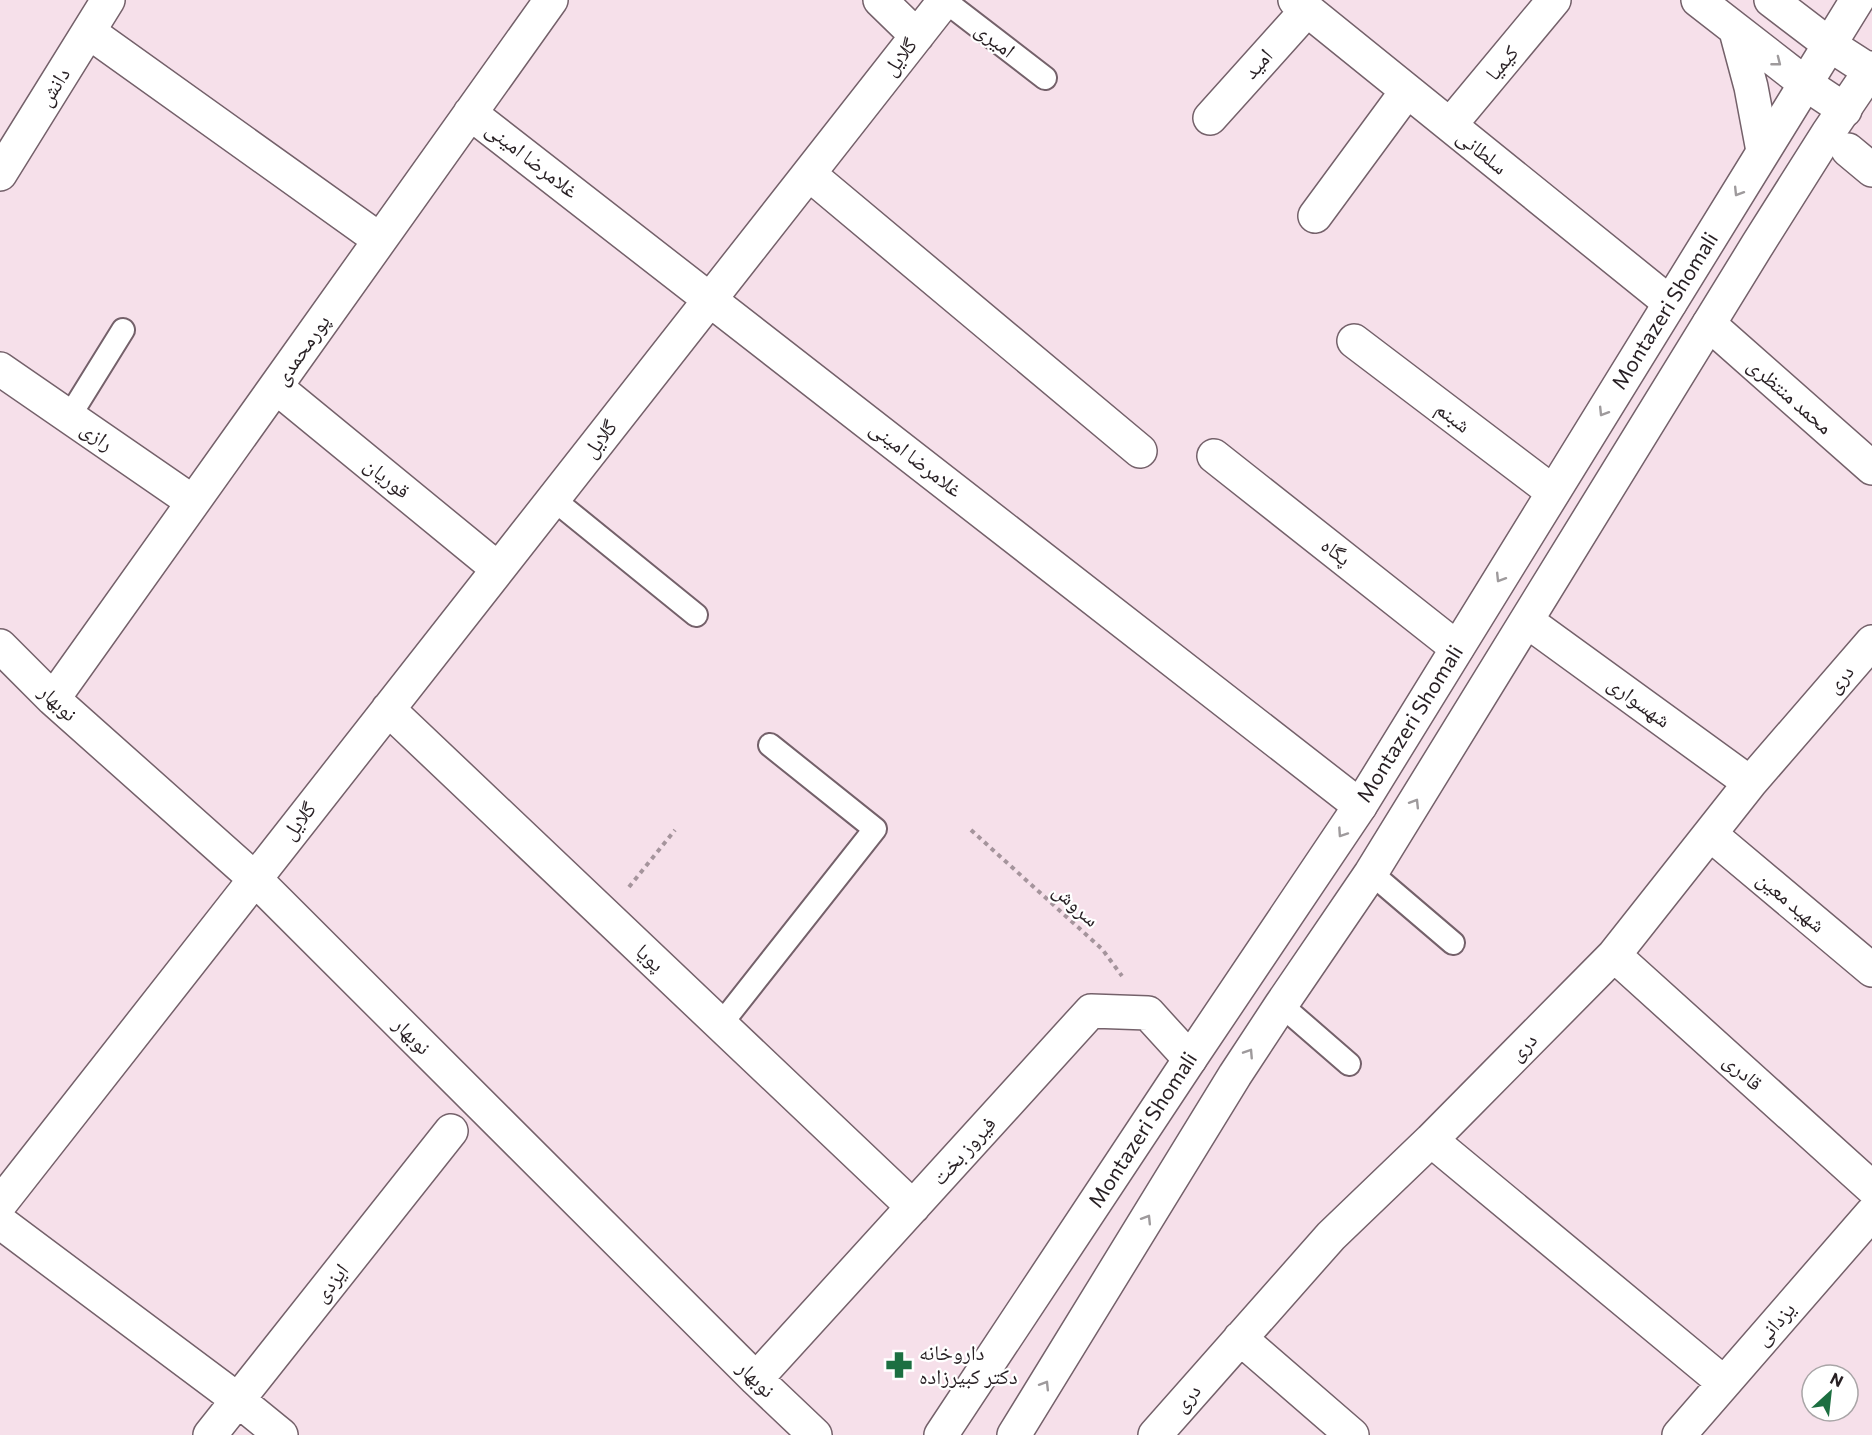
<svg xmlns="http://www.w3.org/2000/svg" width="1872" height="1435" font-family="Commissioner,'Noto Naskh Arabic',sans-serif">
<rect width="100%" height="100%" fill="#f6e0ea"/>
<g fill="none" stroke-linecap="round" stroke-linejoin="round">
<defs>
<path id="service" d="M945,1L1045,78
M69,417L123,330
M553,499L696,615
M1371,873L1453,943
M1281,1005L1349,1064
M721,1024L875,829L770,745"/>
<path id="minor" d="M880,0L917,36
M1295,0L1670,303
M89,32L380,240
M470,113L1360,806
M1210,118L1307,10
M1450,125L1554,0
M1848,150L1872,170
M809,174L1140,451
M1315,216L1407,91
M1709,324L1872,468
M1354,341L1553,492
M0,369L193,502
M276,387L498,569
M1214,456L1457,648
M1527,621L1750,783
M0,646L53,699L254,878L756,1379L815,1435
M53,699L551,0
M388,709L913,1207
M1710,834L1872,970
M1614,955L1872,1188
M1431,1140L1724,1383
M0,1204L945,0
M0,1222L238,1400L281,1435
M1240,1338L1352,1435
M756,1379L1091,1011L1148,1013L1190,1059
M210,1435L451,1131
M1155,1435L1331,1236L1431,1140L1614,955L1750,783L1872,642
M1679,1435L1872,1213"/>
<path id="tertiary" d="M1698,0L1806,84L1845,110
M1771,0L1830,45L1870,71
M1736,31L1751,87L1763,151
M0,174L108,0"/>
<path id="secondary" d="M941,1435L1190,1059L1360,806L1857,0
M1014,1435L1235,1075L1281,1005L1371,873L1758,244L1828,133L1872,68"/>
</defs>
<!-- service casing -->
<use href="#service" stroke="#74616a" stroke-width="26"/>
<!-- minor casing -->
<use href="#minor" stroke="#74616a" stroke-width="36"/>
<!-- tertiary casing -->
<use href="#tertiary" stroke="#74616a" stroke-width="36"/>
<!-- secondary casing -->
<use href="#secondary" stroke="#74616a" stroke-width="36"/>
<!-- path -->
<path stroke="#a5949c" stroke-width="4" stroke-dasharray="4.5 4.5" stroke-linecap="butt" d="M971,830L1102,949L1122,976
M629,887L675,830"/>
<!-- service -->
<use href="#service" stroke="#fff" stroke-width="22"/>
<!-- minor -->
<use href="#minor" stroke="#fff" stroke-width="33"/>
<!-- tertiary -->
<use href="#tertiary" stroke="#fff" stroke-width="33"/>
<!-- secondary -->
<use href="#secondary" stroke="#fff" stroke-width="33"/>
</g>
<!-- one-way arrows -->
<defs><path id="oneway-chevron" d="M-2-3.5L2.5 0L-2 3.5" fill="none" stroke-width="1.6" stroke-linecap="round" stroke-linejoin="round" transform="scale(1.5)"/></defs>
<g stroke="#9e9a9c">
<use href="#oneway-chevron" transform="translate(1777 62) rotate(38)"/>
<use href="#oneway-chevron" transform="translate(1738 192) rotate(122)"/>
<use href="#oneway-chevron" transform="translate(1603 412) rotate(122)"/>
<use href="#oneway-chevron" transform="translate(1500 578) rotate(122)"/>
<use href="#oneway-chevron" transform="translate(1415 803) rotate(-58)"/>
<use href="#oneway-chevron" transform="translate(1342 833) rotate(124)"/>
<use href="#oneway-chevron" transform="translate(1249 1053) rotate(-57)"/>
<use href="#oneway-chevron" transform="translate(1147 1219) rotate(-58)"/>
<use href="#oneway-chevron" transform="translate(1045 1385) rotate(-58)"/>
</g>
<!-- icons -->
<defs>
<symbol id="pharmacy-bare" viewBox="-9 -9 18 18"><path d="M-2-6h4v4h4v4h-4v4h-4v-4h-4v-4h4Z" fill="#1c6f41" stroke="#fff" stroke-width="2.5" paint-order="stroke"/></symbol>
</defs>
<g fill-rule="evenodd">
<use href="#pharmacy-bare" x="880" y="1346" width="38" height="38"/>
</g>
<g text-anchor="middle" stroke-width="4.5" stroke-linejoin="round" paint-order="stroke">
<!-- street labels -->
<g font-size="21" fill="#271f23" stroke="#fff">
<text transform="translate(995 40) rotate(38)" y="7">امیری</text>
<text transform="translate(900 57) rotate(-52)" y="7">گلایل</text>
<text transform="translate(1502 63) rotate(-50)" y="7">کیمیا</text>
<text transform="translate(1258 64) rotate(-48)" y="7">امید</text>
<text transform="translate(54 87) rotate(-58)" y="7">دانش</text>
<text transform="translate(1482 152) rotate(39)" y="7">سلطانی</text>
<text transform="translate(532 160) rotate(38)" y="7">غلامرضا امینی</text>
<text transform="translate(1665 311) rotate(-58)" y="7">Montazeri Shomali</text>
<text transform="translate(302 350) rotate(-55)" y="7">پورمحمدی</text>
<text transform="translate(1790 396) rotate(41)" y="7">محمد منتظری</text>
<text transform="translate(1453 417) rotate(37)" y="7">شبنم</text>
<text transform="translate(97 436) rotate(35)" y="7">رازی</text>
<text transform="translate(600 439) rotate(-52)" y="7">گلایل</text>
<text transform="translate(916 459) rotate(38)" y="7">غلامرضا امینی</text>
<text transform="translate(387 478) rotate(39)" y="7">قوریان</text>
<text transform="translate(1336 552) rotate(38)" y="7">پگاه</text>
<text transform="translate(1840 679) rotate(-49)" y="7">دری</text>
<text transform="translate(1639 702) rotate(36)" y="7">شهسواری</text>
<text transform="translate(58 703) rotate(43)" y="7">نوبهار</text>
<text transform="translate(1410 724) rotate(-58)" y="7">Montazeri Shomali</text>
<text transform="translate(299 821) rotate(-52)" y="7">گلایل</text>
<text transform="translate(1791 902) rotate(40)" y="7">شهید معین</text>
<text transform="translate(1076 905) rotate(42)" y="7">سروش</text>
<text transform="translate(650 958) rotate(43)" y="7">پویا</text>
<text transform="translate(412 1036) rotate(45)" y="7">نوبهار</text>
<text transform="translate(1523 1047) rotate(-45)" y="7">دری</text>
<text transform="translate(1743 1072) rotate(42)" y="7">قادری</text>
<text transform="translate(1143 1130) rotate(-57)" y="7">Montazeri Shomali</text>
<text transform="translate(964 1151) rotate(-48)" y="7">فیروز بخت</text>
<text transform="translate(331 1283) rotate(-52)" y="7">ایزدی</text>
<text transform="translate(1775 1324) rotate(-49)" y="7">یزدانی</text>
<text transform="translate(756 1379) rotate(44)" y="7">نوبهار</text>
<text transform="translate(1187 1398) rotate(-49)" y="7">دری</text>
</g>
<!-- poi labels -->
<g font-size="21" fill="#271f23" stroke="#fff" text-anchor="start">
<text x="919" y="1360">داروخانه<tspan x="919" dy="24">دکتر کبیرزاده</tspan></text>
</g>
</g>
<!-- north arrow -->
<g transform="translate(1830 1393) rotate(27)"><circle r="28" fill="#ffffff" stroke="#a9a5a7" stroke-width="1.5"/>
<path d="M0-4.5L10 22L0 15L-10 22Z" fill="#1c6f41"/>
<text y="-9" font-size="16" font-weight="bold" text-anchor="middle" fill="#271f23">N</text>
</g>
</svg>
